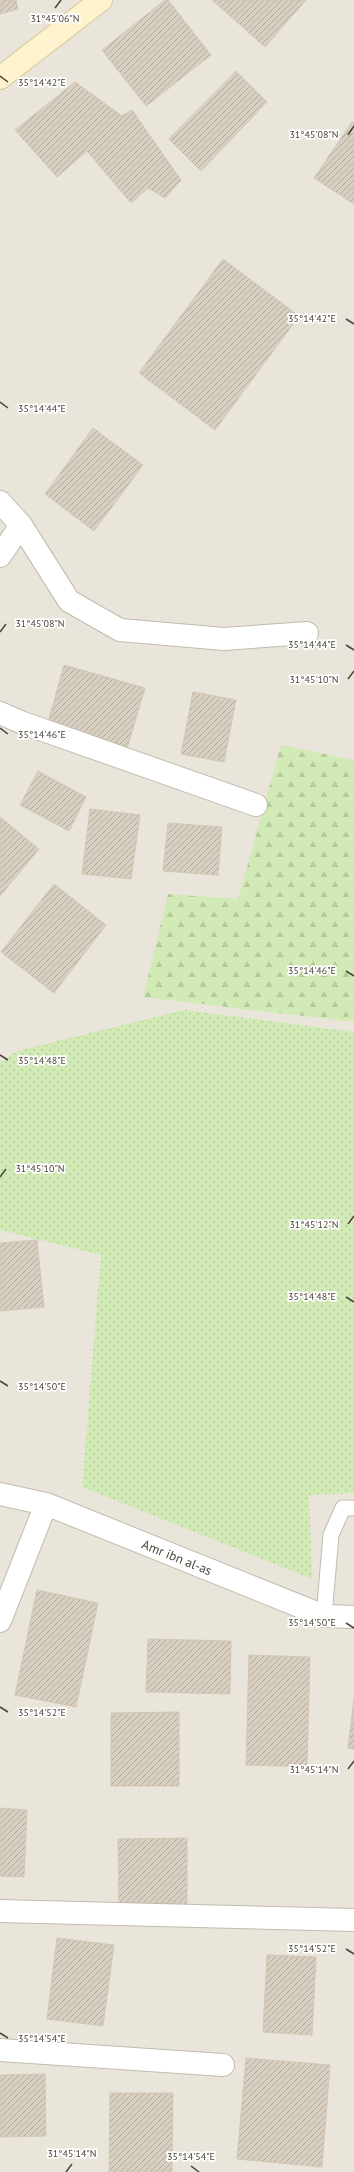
<svg xmlns="http://www.w3.org/2000/svg" width="354" height="2172" font-family="'PT Sans',sans-serif">
<defs>
<pattern id="grass-dots" width="8" height="8" patternUnits="userSpaceOnUse"><rect width="8" height="8" fill="#d2eab5"/><path d="M2 2h.1M6 6h.1" fill="none" stroke="#b6ca9c" stroke-width="1.8" stroke-linecap="round"/></pattern>
<pattern id="forest-firs" width="22" height="20" patternUnits="userSpaceOnUse"><rect width="22" height="20" fill="#d2eab5"/><path d="M5 1l3.5 6h-7zM16 11l3.5 6h-7z" fill="#b6ca9c"/></pattern>
<pattern id="building-hatch" width="6" height="6" patternUnits="userSpaceOnUse"><rect width="6" height="6" fill="#d8cfc1"/><path d="M-1 1l2-2M0 6l6-6M5 7l2-2" fill="none" stroke="#b1aa9e"/></pattern>
</defs>
<rect width="100%" height="100%" fill="#f6f3ec"/>
<!-- residential -->
<path fill="#eae5da" d="M0,0H354V2172H0Z"/>
<!-- grass -->
<path fill="url(#grass-dots)" d="M184,1010L354,1032V1493L309,1495L312,1579L82,1487L101,1255L0,1230V1062L17,1051Z"/>
<!-- forest -->
<path fill="url(#forest-firs)" d="M281,745L354,760V1022L143,997L168,894L238,899Z"/>
<!-- building -->
<path fill="url(#building-hatch)" stroke="#d3c7b4" d="M0,0H16L18,9L0,14Z
M165,0H168L211,55L146,106L102,50Z
M212,0H306L265,47Z
M236,71L267,102L201,171L169,139Z
M75,82L122,116L132,110L181,180L165,198L148,188L131,203L87,151L57,177L15,130Z
M352,122L354,123V204L314,178Z
M223,259L299,316L215,430L139,373Z
M93,428L143,465L94,531L45,494Z
M64,665L145,688L126,752L46,730Z
M193,692L236,700L224,762L181,754Z
M38,771L86,797L69,831L20,805Z
M90,809L140,815L131,879L82,874Z
M0,817L39,849L0,896Z
M168,823L222,827L218,875L163,871Z
M54,884L106,925L54,993L1,952Z
M37,1240L44,1307L0,1311V1243Z
M37,1590L98,1603L76,1707L15,1695Z
M148,1639L231,1641L230,1694L146,1692Z
M249,1655L310,1657L307,1767L246,1765Z
M354,1699V1749L348,1748Z
M179,1712V1786H111V1713Z
M0,1808L27,1810L24,1877L0,1876Z
M187,1838V1905L119,1906L118,1839Z
M57,1938L114,1945L103,2026L47,2019Z
M267,1955L316,1957L312,2035L263,2032Z
M246,2058L330,2065L322,2167L237,2159Z
M45,2074L46,2136L0,2137V2075Z
M110,2093H173L172,2172H109Z"/>
<g fill="none" stroke-linecap="round" stroke-linejoin="round">
<defs>
<path id="lane" d="M324,1616L331,1535L343,1508H354"/>
<path id="street" d="M0,502L21,525L0,556
M21,525L69,601L120,630L224,639L307,633
M0,713L23,723L256,805
M0,1494L46,1504L324,1616L354,1617
M0,1621L46,1504
M0,1911L354,1920
M0,2050L223,2065"/>
<path id="secondary" d="M0,78L101,0"/>
</defs>
<!-- lane casing -->
<use href="#lane" stroke="#c2bbae" stroke-width="17"/>
<!-- street casing -->
<use href="#street" stroke="#c2bbae" stroke-width="24"/>
<!-- secondary casing -->
<use href="#secondary" stroke="#d6c79b" stroke-width="24"/>
<!-- lane -->
<use href="#lane" stroke="#fff" stroke-width="15"/>
<!-- street -->
<use href="#street" stroke="#fff" stroke-width="22"/>
<!-- secondary -->
<use href="#secondary" stroke="#fff3cd" stroke-width="22"/>
</g>
<!-- ticks -->
<path fill="none" stroke="#4b4439" stroke-width="1.5" d="M55,8L61,0M0,76L8,82M348,135L354,126M346,319L354,324M0,402L8,408M0,632L6,624M346,645L354,650M348,679L354,671M0,728L8,734M346,971L354,976M0,1055L8,1060M0,1177L6,1169M348,1224L354,1216M346,1297L354,1302M0,1381L8,1386M346,1623L354,1628M0,1707L8,1712M348,1769L354,1761M346,1949L354,1954M0,2033L8,2038M191,2166L199,2172M66,2172L72,2164"/>
<g text-anchor="middle" stroke-width="3.5" stroke-linejoin="round" paint-order="stroke">
<!-- street labels -->
<g font-size="13" fill="#4b4439" stroke="#fff">
<text transform="translate(177 1557) rotate(22)" y="5">Amr ibn al-as</text>
</g>
</g>
<g font-size="10" text-anchor="middle" fill="#4b4439" stroke="#fff" stroke-width="3.5" stroke-linejoin="round" paint-order="stroke">
<text x="55" y="22">31°45'06"N</text>
<text x="42" y="86">35°14'42"E</text>
<text x="314" y="138">31°45'08"N</text>
<text x="312" y="322">35°14'42"E</text>
<text x="42" y="412">35°14'44"E</text>
<text x="40" y="627">31°45'08"N</text>
<text x="312" y="648">35°14'44"E</text>
<text x="314" y="683">31°45'10"N</text>
<text x="42" y="738">35°14'46"E</text>
<text x="312" y="974">35°14'46"E</text>
<text x="42" y="1064">35°14'48"E</text>
<text x="40" y="1172">31°45'10"N</text>
<text x="314" y="1228">31°45'12"N</text>
<text x="312" y="1300">35°14'48"E</text>
<text x="42" y="1390">35°14'50"E</text>
<text x="312" y="1626">35°14'50"E</text>
<text x="42" y="1716">35°14'52"E</text>
<text x="314" y="1773">31°45'14"N</text>
<text x="312" y="1952">35°14'52"E</text>
<text x="42" y="2042">35°14'54"E</text>
<text x="72" y="2157">31°45'14"N</text>
<text x="191" y="2160">35°14'54"E</text>
</g>
</svg>
